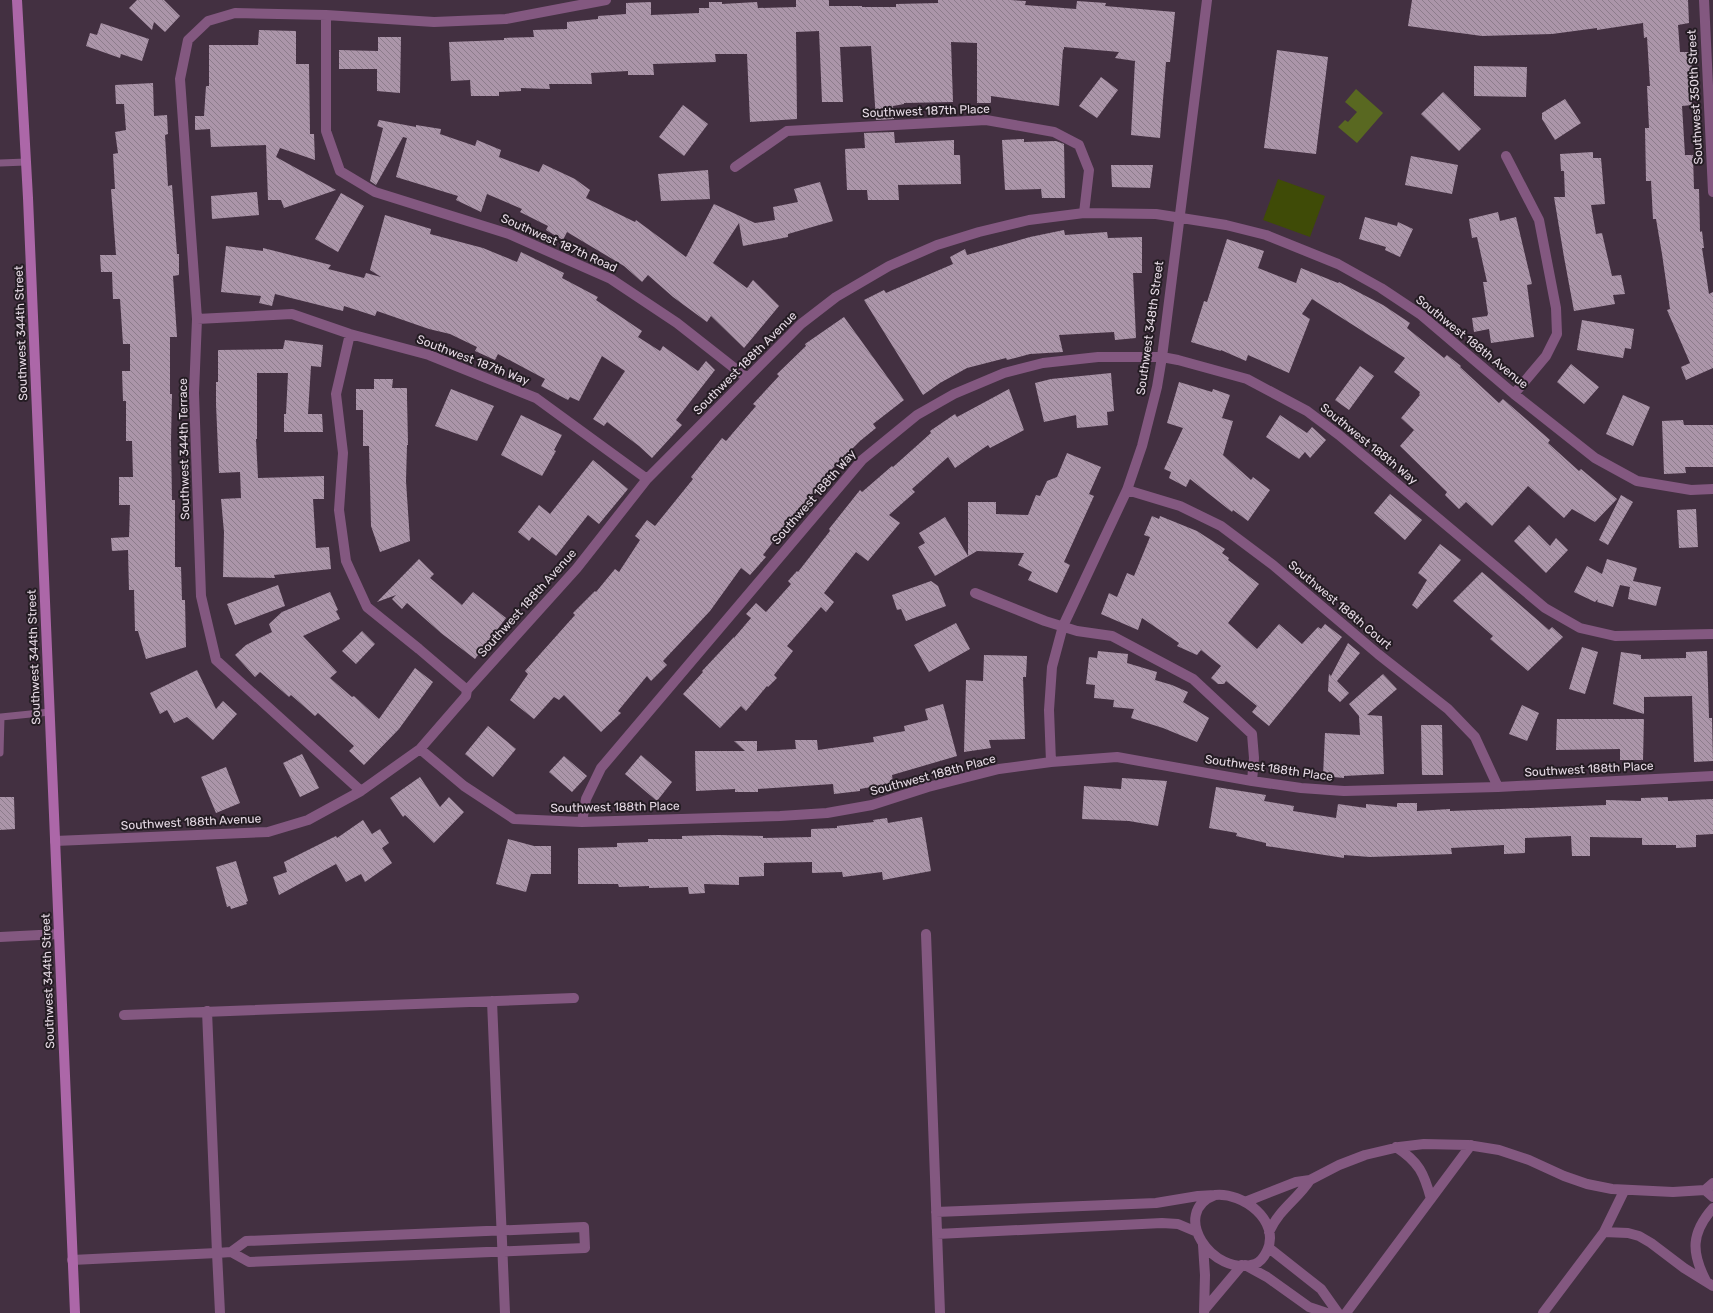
<svg xmlns="http://www.w3.org/2000/svg" width="1713" height="1313" font-family="Rubik,sans-serif">
<defs>
<pattern id="building-back-hatch" width="6" height="6" patternUnits="userSpaceOnUse"><rect width="6" height="6" fill="#ab95a9"/><path d="M-1 5l2 2M0 0l6 6M5-1l2 2" fill="none" stroke="#8c7c8b"/></pattern>
</defs>
<rect width="100%" height="100%" fill="#433041"/>
<!-- green -->
<path fill="#3f4b07" d="M1278,179L1325,196L1310,237L1263,220Z"/>
<!-- water -->
<path fill="#596821" d="M1356,89L1383,113L1357,143L1338,127L1345,120L1348,122L1357,112L1345,102Z"/>
<!-- building -->
<path fill="url(#building-back-hatch)" d="M137,0H164L180,16L165,32L154,22L152,30L129,8Z
M796,0H829V6H862V7H896V4L938,3V0H1010L1026,1L1025,5L1076,9L1077,1L1106,3L1105,6L1175,12L1170,62H1166L1160,138L1131,135L1135,61L1115,58L1119,52L1064,47V50L1063,49L1059,106L991,96V103H977V43L951,42L953,102L904,103V104L893,106L894,119L876,120L871,46L840,47L843,102H822L819,31L796,32L797,119L750,122L747,54H715L716,62L653,64L654,75H628V71L591,73L592,84H549L550,89L521,88V91L499,92V96H471L470,80L451,81L449,42L504,40V38L534,37L533,30L567,29V22L598,19V16L626,14V3L651,2V15L699,13V8H709V2H722V4L757,2L758,8L796,7Z
M1412,0H1688L1689,23L1678,25L1680,52H1692V105L1682,106L1685,155H1693L1694,189H1699L1700,232L1702,231L1704,248H1702L1709,294L1713,292V368L1686,380L1681,367L1690,363L1667,310L1670,309L1662,254L1656,219H1653L1651,181H1646L1645,128H1649L1647,86H1650L1647,37L1644,38L1643,23L1597,30V28L1552,34L1482,36L1408,26Z
M101,23L149,39L142,61L121,54L120,58L86,46L90,33L97,35Z
M259,30L296,31V64H309L310,134H314L315,160L280,148L276,157L336,190L284,208L281,200H268L266,145L211,147L210,129L195,130V116H204L206,86H209V45H258Z
M378,37H401L400,93L377,91V69H339V50L378,51Z
M1277,50L1328,57L1316,154L1264,148Z
M1474,66L1527,67L1526,97L1474,96Z
M1101,77L1118,90L1097,118L1079,106Z
M153,83L154,116L167,115L168,134L165,135L168,186L172,185L177,254H179V275L173,276L177,337H170V394H172L171,441L172,500H175V567H181L182,600H185L186,647L146,659L138,631H135L134,590H129L128,550L112,551L111,538L129,537L130,505H119V477H133L132,441H126V401H123L122,371H130V344H123L120,299H113L112,272H101L100,255H116L111,189H115L113,154L118,153L115,132L126,130L124,104H116L115,85Z
M1443,92L1481,129L1459,151L1421,114Z
M1565,99L1581,123L1555,140L1542,119V113Z
M683,105L708,124L684,156L659,137Z
M379,120L416,127V125L441,129L440,134L475,146L477,140L501,150L499,157L539,172L543,164L575,179L590,190L586,198L635,222L636,220L686,257L714,204L755,223L775,220L773,207L798,202L794,189L820,182L833,221L788,234V237L743,246L739,223L713,263L747,288L753,280L779,306L744,348L711,316L707,322L673,297L648,275L642,282L624,266L567,232L563,240L546,230L548,226L520,212L522,209L487,194L481,212L456,200L458,196L396,177L407,138L403,137L376,185L370,181L383,128L377,126Z
M894,132L895,143L954,140V155H960L961,184L898,185L899,200H868L867,190H847L845,149L865,148L864,133Z
M1024,139V142L1056,141L1064,144L1065,198H1042L1041,189L1005,190L1002,140Z
M1593,152V158H1601L1605,204L1591,205L1596,234L1602,233L1612,276L1621,275L1625,294L1613,295L1615,304L1574,311L1564,257L1554,197H1565L1564,171H1561L1560,154Z
M1411,156L1458,165L1452,194L1405,185Z
M1111,165H1153L1150,188L1112,187Z
M708,170L710,199L661,201L658,174Z
M257,192L259,215L212,219L211,196Z
M341,193L364,206L338,252L315,239Z
M1498,212L1500,221L1516,217L1532,284L1527,285L1534,337L1491,343L1489,329L1474,332L1472,318L1487,316L1488,314L1483,282H1487L1477,237L1472,238L1469,219Z
M385,215L431,229L430,234L483,248L517,262L521,252L529,256L564,273L562,278L598,297L596,300L642,331L638,337L660,351L663,346L698,371L706,361L715,370L676,420L682,425L652,458L639,446L607,422L604,426L593,419L625,371L602,356L579,401L570,397L568,400L541,386L545,379L498,354L495,360L475,351L477,347L450,334L429,329L377,311L375,316L344,306L343,311L275,294L272,306L259,303L261,296L221,292L226,246L263,251V248L331,265L328,269L364,278L366,273L381,277L370,270Z
M1365,217L1397,226L1398,222L1413,229L1400,257L1385,250L1386,247L1359,239Z
M1064,230L1065,235L1107,232L1108,238L1142,237V273H1133L1136,338L1115,340L1114,332L1059,335L1063,352L1030,354L1007,360L1006,358L967,368L940,383L923,395L864,300L884,290L886,293L953,264L950,257L965,249L967,255L1030,237Z
M1227,239L1264,251L1258,268L1296,283L1301,268L1338,283L1339,282L1383,305L1410,323L1407,328L1444,358L1447,355L1461,366L1460,367L1499,403L1503,399L1550,440L1548,443L1579,471L1581,469L1617,499L1595,522L1572,509L1564,518L1528,486L1492,526L1466,502L1459,509L1445,495L1447,492L1400,446L1414,430L1401,418L1420,395L1419,394L1420,392L1394,372L1405,358L1312,299L1302,314L1310,319L1289,373L1248,355L1246,361L1221,350V351L1191,342L1204,301L1207,302Z
M844,317L904,400L873,424L876,428L860,441L827,474L830,477L780,533L763,555L766,557L750,575L741,568L710,611L663,661L667,665L651,681L647,676L618,711L621,713L601,732L564,695L559,700L554,697L534,719L510,700L528,674L525,671L575,615L573,613L595,591L596,592L615,569L619,572L640,540L635,536L647,520L655,526L693,479L691,477L722,438L726,441L756,406L753,404L779,376L777,374L806,346L805,344Z
M1582,320L1634,329L1631,349L1625,348L1623,358L1577,350Z
M285,340L323,345L321,367L311,366L308,414H322L323,432H284V414H286L288,373H257V439H256L258,478L324,476V499H313L316,548L329,547L331,569L274,575L275,578L223,577L224,532L221,499L241,498L240,472L219,473L216,404V382H218V350L283,349Z
M1571,364L1599,387L1584,404L1557,382Z
M1360,366L1374,376L1349,410L1335,400Z
M1111,373L1114,411L1107,412L1108,425L1077,428L1076,415L1044,422L1035,383L1051,379Z
M374,379H393L392,388H407V397L408,445H407L406,481L410,541L380,552L371,526L369,446H363V410H356V389H374Z
M1179,382L1212,392L1213,389L1230,395L1222,418L1233,421L1223,455L1251,480L1253,477L1270,490L1248,521L1233,510L1232,512L1190,479L1186,487L1169,478L1171,472L1164,469L1183,428L1167,423Z
M451,389L494,406L477,441L435,426Z
M1009,389L1024,430L990,448L988,445L955,468L948,457L912,489L915,492L889,515L900,523L868,561L856,552L824,593L834,602L826,612L821,607L787,646L793,651L774,675L777,678L768,687L767,686L746,711L741,706L720,728L683,694L703,672L702,671L734,637V638L751,618L746,614L756,603L766,612L791,584L788,581L797,571L798,572L830,531L829,529L860,490L862,492L892,466L893,467L931,433L930,431L955,414L957,417Z
M1623,395L1650,407L1633,446L1606,434Z
M521,415L562,435L554,450L556,451L542,476L501,455Z
M1280,415L1307,433L1312,427L1326,440L1310,458L1305,452L1299,459L1266,437Z
M1683,420L1684,425H1713V467H1685L1686,473L1664,474L1662,421Z
M1067,453L1101,467L1089,494L1094,496L1064,562L1070,565L1057,593L1028,580L1032,572L1018,565L1024,553L977,551L935,576L918,547L925,543L919,533L945,517L968,556V502H996V514L1028,515L1036,495L1040,496L1047,481L1057,477Z
M593,460L628,489L599,524L588,515L556,556L532,537L529,541L518,532L539,505L550,514Z
M1390,494L1422,520L1405,540L1374,513Z
M1621,495L1633,502L1608,545L1599,540Z
M1696,509L1698,547L1679,548L1677,510Z
M1152,516L1159,519L1160,516L1197,531L1225,549L1222,553L1229,558L1228,560L1259,584L1228,623L1257,649L1279,624L1302,644L1318,627L1321,629L1325,624L1342,637L1269,726L1252,712L1257,706L1226,681L1224,684H1218L1211,678L1221,666L1201,650L1197,655L1177,646L1179,643L1142,618L1138,630L1101,614L1109,593L1117,597L1127,573L1134,576L1150,537L1144,535Z
M1529,525L1550,546L1556,538L1568,550L1546,573L1514,541Z
M1440,544L1461,560L1417,609L1412,605L1427,580L1418,573Z
M419,559L434,574L430,578L462,605L473,592L506,618L475,659L441,633L407,603L402,609L392,599L396,595L377,602Z
M1607,559L1637,568L1633,581L1661,587L1656,606L1628,599L1630,587L1620,585L1613,607L1597,602L1598,599L1594,603L1595,602L1574,592L1587,566L1602,574Z
M1482,572L1549,630L1552,627L1563,637L1528,671L1490,639L1493,636L1453,601Z
M931,581L938,586L946,606L906,621L901,609L897,610L892,595Z
M278,585L285,606L235,625L227,604Z
M330,592L338,610L336,611L340,619L303,636L337,672L330,678L352,697L354,696L379,719L415,668L433,682L399,729L364,765L349,751L354,746L318,713L315,716L291,695L289,697L260,672L255,677L235,655L246,645L272,632L269,624L282,612Z
M956,623L970,649L929,672L914,645Z
M362,631L375,644L356,664L342,651Z
M1348,643L1360,653L1337,681L1349,693L1340,702L1328,691L1329,674L1331,676Z
M1582,647L1598,652L1585,694L1569,689Z
M1098,651L1128,654L1127,663L1157,672L1155,680L1172,685L1188,692L1183,702L1209,718L1197,742L1163,728L1131,718L1134,709L1113,707L1114,700L1094,698L1095,685L1086,684L1089,657L1097,658Z
M1707,651L1709,718H1712L1713,761L1694,762L1692,696L1644,697V714L1613,704L1621,652L1641,655V659L1686,658V652Z
M984,655L1027,656L1026,677H1023L1025,739L989,740L991,748L964,752L966,680L983,681Z
M197,670L216,709L223,701L237,714L213,740L187,717L174,723L167,710L160,714L150,693Z
M1383,674L1397,689L1367,715L1382,716L1384,774L1344,776V778L1323,776L1325,733L1360,735L1359,716L1349,704Z
M943,704L957,756L892,775L893,783L860,789V791L834,794L833,784L758,789V792H735V789L696,791L695,751H745L734,741H757V751L796,749L795,740H817L818,750L874,742L873,737L905,731L904,726L928,720L925,709Z
M1522,705L1539,713L1527,741L1509,734Z
M1557,719H1644L1643,760H1620V749L1556,750Z
M1421,725H1442L1443,775H1422Z
M488,726L516,749L493,777L465,754Z
M302,754L319,788L300,797L283,763Z
M641,755L672,782L657,801L625,774Z
M564,756L587,776L572,792L549,772Z
M226,767L240,803L216,813L201,777Z
M420,777L440,807L449,797L464,812L434,843L405,815L403,817L390,798Z
M1122,778L1167,781L1158,826L1129,821L1082,819L1084,786L1121,789Z
M1216,787L1266,795L1264,801L1294,806L1293,811L1336,818L1338,804L1366,808V804L1397,807V803H1417V811L1450,809V811L1606,805V800L1641,801V798L1668,797V801L1713,799V834L1696,835V847L1676,848V845H1642V838L1590,837V856H1572L1571,836L1525,838V853L1504,854V845L1451,848L1452,854L1370,857L1344,855V858L1266,846V843L1236,836L1237,833L1209,828Z
M0,797H14L15,829L0,830Z
M922,817L931,871L883,880L882,872L843,877L842,872L812,873V862L764,863V876L739,877V885L704,884L705,893L689,894L688,887L649,888V886L619,887L618,884H578V848L617,847V843L648,842V839H682V836L718,835L763,836V838L811,837V829L837,828V826L874,822L873,820L887,818L888,823Z
M363,820L372,834L380,829L389,843L382,848L392,863L365,882L361,874L346,882L336,864L279,895L273,877L287,872L284,862L336,836L337,838Z
M508,839L534,846H551V874H531L526,892L496,884Z
M236,861L248,901L246,902L247,904L231,909L230,906L227,907L216,867Z"/>
<g fill="none" stroke-linecap="round" stroke-linejoin="round">
<!-- service -->
<path stroke="#835880" stroke-width="7" d="M0,163L26,162
M0,753L1,717L50,712"/>
<!-- minor -->
<path stroke="#835880" stroke-width="10" d="M1704,0L1713,192
M326,15V131L340,171L375,192L509,234L611,279L677,323L747,378
M1506,156L1539,220L1556,308L1557,334L1546,356L1514,394
M735,167L787,131L986,120L1054,132L1079,145L1089,170L1084,213
M197,319L292,314L350,334L429,355L536,398L647,479
M350,334L336,394L343,453L339,510L346,561L367,607L419,649L467,690
M1127,490L1180,506L1221,526L1273,565L1378,654L1448,709L1475,737L1498,787
M975,593L1045,621L1077,631L1112,636L1193,679L1252,734L1254,758L1252,781
M420,749L464,786L514,819L582,822L780,816L827,813L872,805L928,787L999,769L1051,762L1117,757L1252,781L1301,788L1344,791L1498,787L1713,776
M1051,762L1049,710L1052,667L1063,626L1127,490L1142,446L1157,387L1162,357L1207,0
M361,791L216,660L201,596L194,393L197,319L180,79L188,40L208,21L235,13L326,15L434,22L506,19L606,0
M582,822L586,799L601,768L862,460L917,415L954,394L1004,373L1043,363L1098,357H1162L1178,360L1247,379L1307,411L1339,435L1545,608L1580,628L1615,636L1713,634
M55,841L268,832L308,820L361,791L420,749L466,696L467,690L577,568L647,479L801,324L836,297L889,266L937,245L979,232L1029,220L1084,213L1156,214L1226,225L1266,235L1338,264L1381,288L1420,314L1514,394L1595,458L1637,481L1691,490L1713,489
M926,934L940,1313
M0,937L59,934
M492,1001L505,1313
M207,1011L217,1253L231,1252L246,1241L584,1227L585,1248L249,1262L231,1252
M124,1015L574,998
M1396,1147C1419,1162 1424,1173 1431,1199
M1705,1190L1713,1197
M1215,1195C1243,1192 1281,1221 1267,1251C1264,1257 1261,1262 1255,1264C1212,1278 1169,1212 1215,1195Z
M1245,1202L1296,1182L1310,1180L1339,1165L1365,1155L1399,1147L1424,1144L1468,1145L1499,1150L1529,1160L1564,1176L1587,1184L1612,1189L1673,1192L1705,1190L1713,1183
M936,1212L1156,1203L1198,1196L1215,1195
M1269,1232C1280,1208 1297,1200 1310,1180
M1604,1232L1628,1233L1639,1236L1651,1243L1684,1268L1713,1286
M937,1234L1162,1223L1178,1224L1197,1232
M1203,1245L1205,1275L1204,1313
M1269,1248L1321,1289L1338,1313
M72,1260L217,1253L220,1313
M1245,1265L1267,1277L1309,1307L1327,1313
M1706,1281C1691,1252 1691,1233 1713,1208
M1205,1309L1242,1265
M1346,1313L1471,1145
M1543,1313L1604,1232L1624,1191"/>
<!-- secondary -->
<path stroke="#ac67a8" stroke-width="10" d="M17,0L28,198L75,1313"/>
</g>
<g text-anchor="middle" stroke-width="4" stroke-linejoin="round" paint-order="stroke">
<!-- street labels -->
<g font-size="12" fill="#e6dae5" stroke="#241c23">
<text transform="translate(1695 97) rotate(-93)" y="4">Southwest 350th Street</text>
<text transform="translate(926 111) rotate(-2)" y="4">Southwest 187th Place</text>
<text transform="translate(559 243) rotate(24)" y="4">Southwest 187th Road</text>
<text transform="translate(1150 328) rotate(-82)" y="4">Southwest 348th Street</text>
<text transform="translate(21 333) rotate(-92)" y="4">Southwest 344th Street</text>
<text transform="translate(1472 342) rotate(39)" y="4">Southwest 188th Avenue</text>
<text transform="translate(473 360) rotate(21)" y="4">Southwest 187th Way</text>
<text transform="translate(745 363) rotate(-45)" y="4">Southwest 188th Avenue</text>
<text transform="translate(1369 444) rotate(39)" y="4">Southwest 188th Way</text>
<text transform="translate(184 449) rotate(-91)" y="4">Southwest 344th Terrace</text>
<text transform="translate(814 497) rotate(-49)" y="4">Southwest 188th Way</text>
<text transform="translate(527 603) rotate(-48)" y="4">Southwest 188th Avenue</text>
<text transform="translate(1340 605) rotate(40)" y="4">Southwest 188th Court</text>
<text transform="translate(34 657) rotate(-92)" y="4">Southwest 344th Street</text>
<text transform="translate(1269 768) rotate(8)" y="4">Southwest 188th Place</text>
<text transform="translate(1589 769) rotate(-3)" y="4">Southwest 188th Place</text>
<text transform="translate(933 775) rotate(-15)" y="4">Southwest 188th Place</text>
<text transform="translate(615 807) rotate(-1)" y="4">Southwest 188th Place</text>
<text transform="translate(191 822) rotate(-3)" y="4">Southwest 188th Avenue</text>
<text transform="translate(48 981) rotate(-92)" y="4">Southwest 344th Street</text>
</g>
</g>
</svg>
